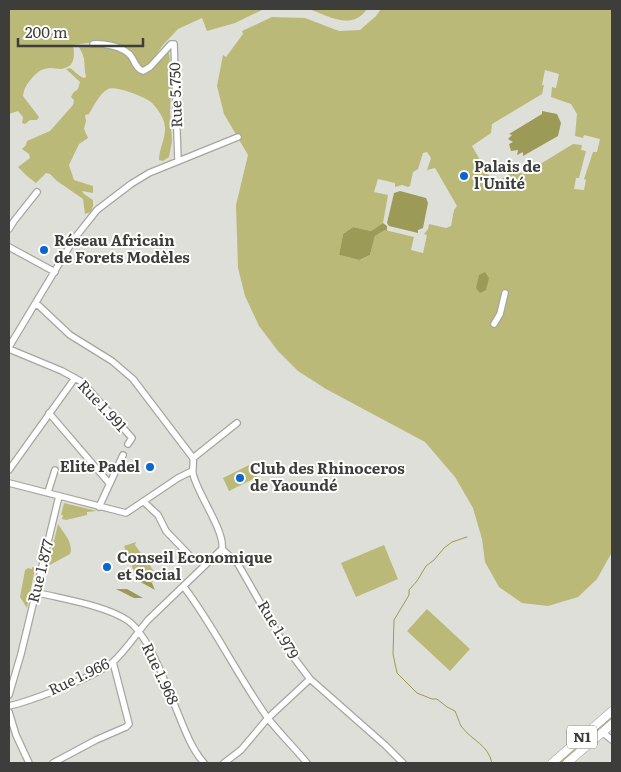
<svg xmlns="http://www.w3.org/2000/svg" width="621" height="772" font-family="Literata,serif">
<rect width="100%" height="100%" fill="#dfdfd9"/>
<!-- green -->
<path fill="#bab978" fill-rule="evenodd" d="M9,9H264L235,23L207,31L202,18L178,29L163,45L148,66L141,68L131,54L95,42L73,45C75,57 75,67 61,69C55,69 50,67 45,69C39,70 36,74 32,78C27,84 24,88 23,96L39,117L37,120H30L25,124L22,123L23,117L18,111L9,114Z
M309,9H367C352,31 328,16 309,9Z
M381,9H612V552L597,579L578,597L548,606L522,603L499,587L485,562L482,539L473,508L455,477L425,442L326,389L298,371L278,351L259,326L245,296L238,268L236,205L248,155L224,114L217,86L223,55L226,57L243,34L242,31L272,17L305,18L339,31L360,30L376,16ZM545,70L559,74L556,88L552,87L551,97L571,104L577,114L575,136L583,138L584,135L600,139L597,152H593L584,179L586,180L584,190L574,189L576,178H579L586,151L581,150L582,145L573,144L524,174L514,171L494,184L472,146L491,133L492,124L542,94L544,85H542ZM427,152L431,158L427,170L435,168L457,206L454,210L451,226L446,228L429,224L428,229L424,234L427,235L423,253L411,250L414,237L385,230L375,236L370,255L361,260L339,255L343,234L353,227L371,231L383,223L388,195L374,192L378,179L395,183V187L402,185L408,187L410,186L413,172L418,169L423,153Z
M97,46C106,48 117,49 125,53C135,59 132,76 147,73L166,51L169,52L170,63L172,72L170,111L172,141L169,157L163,161L159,160C159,147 168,136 164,122C162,115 157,108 151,102C145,97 115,85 108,89C100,93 93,107 89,114L85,115L86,121L84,129L88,138L79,144L69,165L74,180L93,186V193L82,191L84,194L93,200V206L91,212L85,214L83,199L57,181L50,174L46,173L36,183L27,176L18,167L30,158L29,154L22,149L26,145L27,141L50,131L73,105L74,100L71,97L73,93L78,89L80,82L66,69L70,68C75,71 78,76 84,78L86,77C83,63 87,61 79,47Z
M251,464L257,477L229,491L223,478Z
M64,503L97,511L87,512V515L66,520L62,519L63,515H61Z
M58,524C64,534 74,543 70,554L48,566Z
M136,542L135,545L156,574L152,583L135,574L124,546Z
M384,545L398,579L356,597L341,563Z
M32,567L35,568L27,608L20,597L25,570L28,568L32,569Z
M427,609L470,649L450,671L407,631Z
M612,715V721L563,763H557Z"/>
<!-- water -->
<path fill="#9c9a57" d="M542,111L557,114L561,123L558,136L523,156V152L517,155L518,150L511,151L509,144L513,142L508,139L512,135L509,134L542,114Z
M400,191L426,198L428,203L423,228L418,230V233L389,226L387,223L394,193Z
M383,223L387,226V231L385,230L375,236L370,255L360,260L339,255L343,234L353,227L371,231Z
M485,272L489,278L486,290L480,293L476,288L479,275Z
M135,574L152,583L155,590L137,580Z
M116,589H127L143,598H134Z"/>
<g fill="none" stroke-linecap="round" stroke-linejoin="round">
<!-- stream -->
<path stroke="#9c9a57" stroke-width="1" d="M467,537L452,542L444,548L434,560L426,566L417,581L409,590V595L394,620L393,654L397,673L417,693L432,699H437L447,707L455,711C457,715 459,722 461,726C473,742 488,744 492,763"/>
<defs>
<path id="minor" d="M93,44C102,43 120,46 128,53C135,58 134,68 143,71L150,67L171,44H174L178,161
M9,229L14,221L37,192
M9,247L55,272
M36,303L70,335L112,361L133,379L193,458C194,464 192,469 193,474C198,495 225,531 222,549
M494,324L500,314L505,293
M9,347L74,239L97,210L131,184L149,173L238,137
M9,349L62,371L82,382L132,438L128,444
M49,413L109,483
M193,458L237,423
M9,470L75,378
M9,483L126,513L178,478L192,471
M48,492L55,470
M144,502L158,515L166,531L190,556
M99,507L123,455
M222,549L238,564L285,646L310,679L385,745L403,763
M184,587C215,628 237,675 267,717C279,733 294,747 307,763
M35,592C62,599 104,605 127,620C148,634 165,682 175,706C183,725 190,747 204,763
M9,695L21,654L59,496
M9,706C31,701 97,676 113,662C127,649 136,634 148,620L222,549
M9,712L16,735L29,763
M602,732L612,740
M53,763L96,740L126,727L129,724L113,662
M224,763L241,750L268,718L310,679"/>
<path id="highway" d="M552,763L612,711
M567,763L612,724"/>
</defs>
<!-- minor casing -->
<use href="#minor" stroke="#a6a6a0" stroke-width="8"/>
<!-- highway casing -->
<use href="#highway" stroke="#a6a6a0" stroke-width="9"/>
<!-- minor -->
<use href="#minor" stroke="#fff" stroke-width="5.5"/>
<!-- highway -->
<use href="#highway" stroke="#fff" stroke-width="8"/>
</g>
<!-- markers -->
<g fill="#0d65ce" stroke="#fffffe" stroke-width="2">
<circle cx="464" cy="176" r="5"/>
<circle cx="44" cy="250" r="5"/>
<circle cx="150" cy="467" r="5"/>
<circle cx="240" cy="478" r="5"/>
<circle cx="107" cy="567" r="5"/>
</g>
<g text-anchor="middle" stroke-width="4" stroke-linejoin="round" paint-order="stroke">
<!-- shield labels -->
<rect fill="#fffffe" stroke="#777776" stroke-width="1" x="567" y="725.5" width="30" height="23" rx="4"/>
<g font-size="14" font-weight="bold" fill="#3d3d3b">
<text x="582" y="742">N1</text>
</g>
<!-- street labels -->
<g font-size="15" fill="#3d3d3b" stroke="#fffffe">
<text transform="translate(176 95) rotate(-92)" y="5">Rue 5.750</text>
<text transform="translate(102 406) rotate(47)" y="5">Rue 1.991</text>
<text transform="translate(41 571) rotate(-76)" y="5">Rue 1.877</text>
<text transform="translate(278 630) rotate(59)" y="5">Rue 1.979</text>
<text transform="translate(160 674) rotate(65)" y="5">Rue 1.968</text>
<text transform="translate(79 677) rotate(-26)" y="5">Rue 1.966</text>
</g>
<!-- poi labels -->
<g font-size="15" font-weight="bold" fill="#3d3d3b" stroke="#fffffe" text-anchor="start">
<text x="474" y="172">Palais de<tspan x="474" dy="17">l'Unité</tspan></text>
<text x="54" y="246">Réseau Africain<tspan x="54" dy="17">de Forets Modèles</tspan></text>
<text x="140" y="472" text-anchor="end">Elite Padel</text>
<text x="250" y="474">Club des Rhinoceros<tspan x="250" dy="17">de Yaoundé</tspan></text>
<text x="117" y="563">Conseil Economique<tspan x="117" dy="17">et Social</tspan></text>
</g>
</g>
<!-- border -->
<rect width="621" height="772" fill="none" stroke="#3d3d3b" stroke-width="20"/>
<!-- scale -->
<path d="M18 38v8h125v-8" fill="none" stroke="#3d3d3b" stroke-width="2.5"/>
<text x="25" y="38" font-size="15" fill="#3d3d3b" stroke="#fffffe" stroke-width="4" paint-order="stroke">200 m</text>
</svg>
